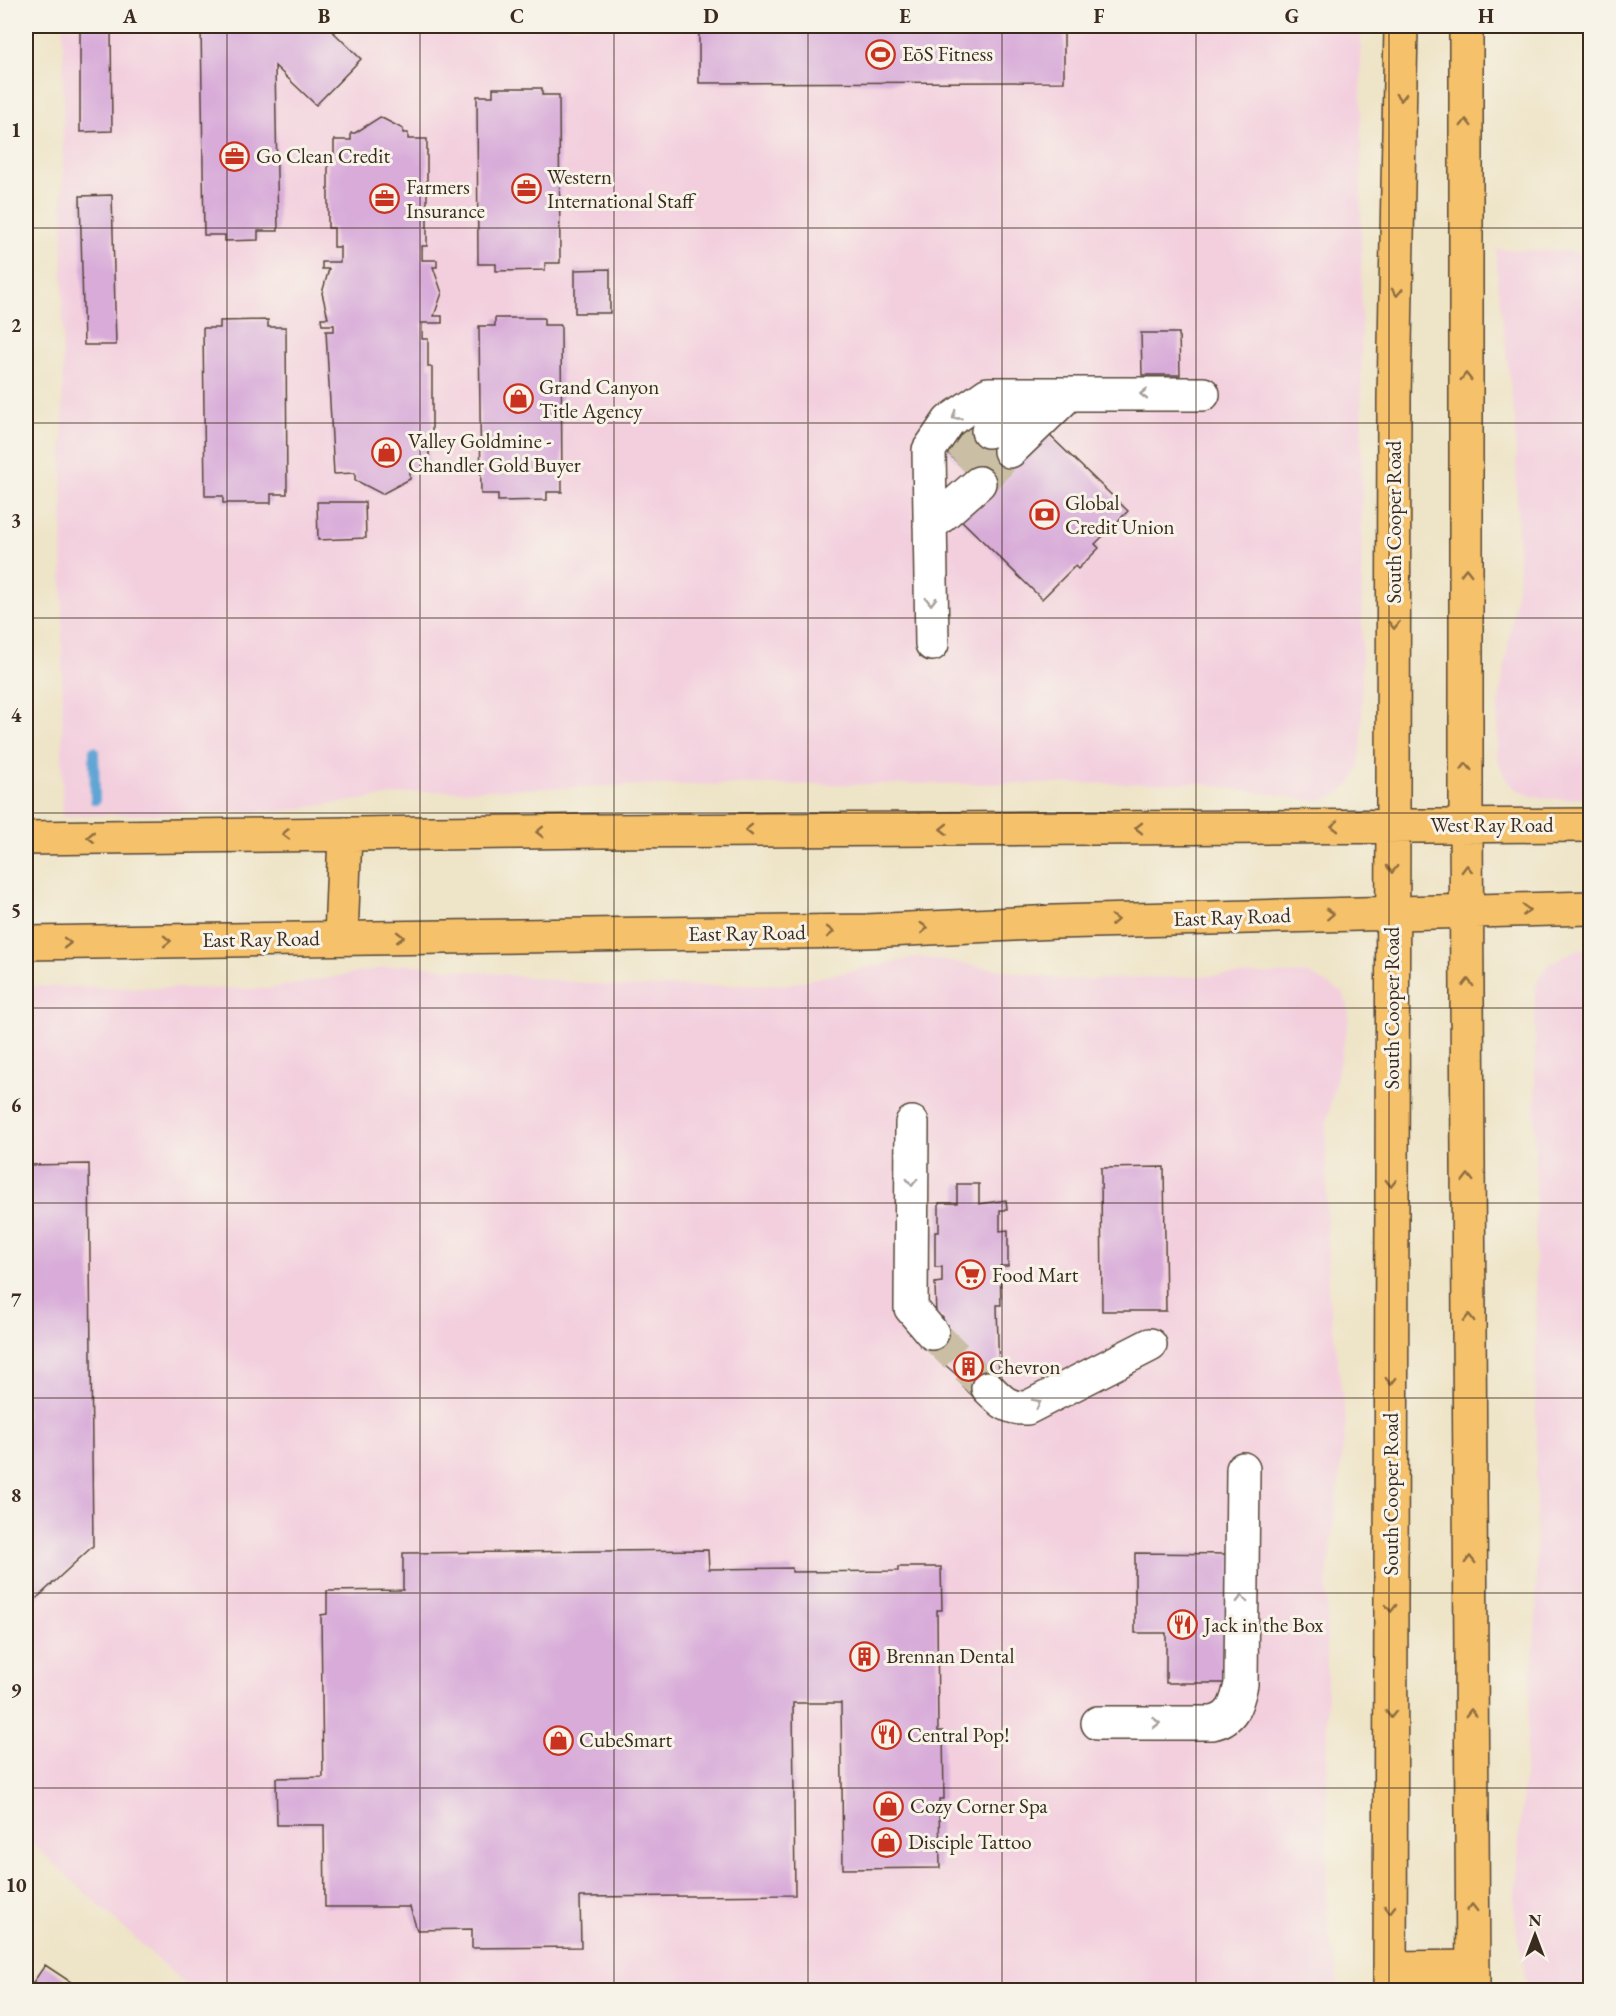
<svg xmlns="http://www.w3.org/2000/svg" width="1616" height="2016" font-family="'EB Garamond',serif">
<rect width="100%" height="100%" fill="#f7f3e8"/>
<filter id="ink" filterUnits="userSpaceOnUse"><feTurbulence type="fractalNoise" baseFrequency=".0167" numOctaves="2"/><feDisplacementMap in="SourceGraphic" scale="12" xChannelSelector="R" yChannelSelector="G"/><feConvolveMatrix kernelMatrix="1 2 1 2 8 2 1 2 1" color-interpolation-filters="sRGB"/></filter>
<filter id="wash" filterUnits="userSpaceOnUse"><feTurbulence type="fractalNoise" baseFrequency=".008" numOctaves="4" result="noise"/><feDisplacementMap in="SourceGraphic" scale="24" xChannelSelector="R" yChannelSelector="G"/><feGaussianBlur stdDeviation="1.35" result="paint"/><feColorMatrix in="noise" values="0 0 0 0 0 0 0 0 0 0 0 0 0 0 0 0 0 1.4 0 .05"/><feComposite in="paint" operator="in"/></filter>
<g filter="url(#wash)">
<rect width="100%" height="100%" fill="#eee4c7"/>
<!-- built -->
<path fill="#f3cfde" d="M63,26H1361L1362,736L1359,767L1351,784L1335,796L1316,801L1197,783L651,785L417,792L280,811L62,816Z
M1496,249L1590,252V798L1552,799L1531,796L1515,788L1505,778L1497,757L1498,708L1519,577L1515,421L1498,287Z
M1590,948V1990H1527L1514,1909L1536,1617L1535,996L1536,983L1549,964L1579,949Z
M919,957L1067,980L1307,973L1342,992L1348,1005L1349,1020L1326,1125L1328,1292L1346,1423L1327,1579V1921L1340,1990H191L26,1838V986L267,989L406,964L621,987L788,984Z"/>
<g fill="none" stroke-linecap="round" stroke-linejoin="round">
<!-- stream -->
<path stroke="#5ea4d4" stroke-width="10" d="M94,751L95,800"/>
</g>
<g id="blocks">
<!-- building -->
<path fill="#d8abd9" d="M80,26H111L112,131L80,132Z
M201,26H327L361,59L316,105L275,66L278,231H258V240L225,241V235H204Z
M699,26H1064V82L699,83Z
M493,88H542V95H559L560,263H545V270L496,271V264H478L477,96H493Z
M380,117L403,129V133H408V139H427V246H422V260H437V267H433L442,293L434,316H442V323H422V339H428V367H432V450H429V471H410V479L382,494L355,480V473L334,474L326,331H334V325H322L321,318H328L322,293L329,269H322V262H340V247H334V228H328V162H334V140H351V133H355Z
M112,195L116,345H84L80,196Z
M610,269V313H575V270Z
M495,318H544V325H561L562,492H547V500L498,501V494H481L479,326H495Z
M268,320V327H286L287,494H271V503H223V496H205L203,328H220V321Z
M1141,333H1179L1180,375H1142Z
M973,424L1045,431L1128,511L1095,544L1099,548L1078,569L1075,566L1042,599L960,519L987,492L946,451L954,428Z
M317,502H365L366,538L318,540Z
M89,1164L93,1546L26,1608V1165Z
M1164,1167L1166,1311H1102L1101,1168Z
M957,1184H979V1204L1006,1200L1007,1210H1000V1231L1008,1230V1266H1000L1001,1305H997L999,1377L977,1400L963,1387L966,1383L921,1344L943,1324V1317H936L935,1283L942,1282V1267H935V1232H939V1203H957Z
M708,1550L709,1569L792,1568V1572L898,1571V1567H941L942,1610H937L938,1731H943L944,1799H939L940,1868L843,1869L841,1703H793L795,1895L580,1897L581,1947L472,1948V1929L417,1930L410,1907H325L324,1825H277L276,1778L323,1777L321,1615L327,1614V1591L403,1590V1553Z
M1135,1553L1232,1554L1231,1683H1166V1633H1135Z
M45,1965L83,1990H28Z"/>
</g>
</g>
<g filter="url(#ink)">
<use href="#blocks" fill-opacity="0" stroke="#564637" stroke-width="1.5"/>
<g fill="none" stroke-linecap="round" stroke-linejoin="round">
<!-- minor-tunnel -->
<path stroke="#cabfa5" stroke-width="33" stroke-dasharray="33 16" stroke-linecap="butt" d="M955,461L988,431
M979,483L1010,451
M932,1333L988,1388"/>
<defs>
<path id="minor" d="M988,431L1025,394
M1010,451L1069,394
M930,526L979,483
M932,644L929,450L949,421L988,394H1203
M912,1123L911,1308L932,1333
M988,1388C1001,1401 1008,1409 1027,1408L1150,1345
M1098,1723H1212C1233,1719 1237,1703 1241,1684L1243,1469"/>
<path id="major" d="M1466,26V825L1473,1990
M26,838L599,831L1590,825
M341,938L345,834
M26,943L866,931L1055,922L1590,908
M1390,1968L1473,1967
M1390,1990L1394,399L1401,26"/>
</defs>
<!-- minor casing -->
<use href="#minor" stroke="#564637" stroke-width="36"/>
<!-- major casing -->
<use href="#major" stroke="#564637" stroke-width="36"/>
<!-- minor -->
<use href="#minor" stroke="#fff" stroke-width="33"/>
<!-- major -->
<use href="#major" stroke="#f5c16b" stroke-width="33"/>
</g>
<!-- one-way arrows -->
<defs><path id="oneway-chevron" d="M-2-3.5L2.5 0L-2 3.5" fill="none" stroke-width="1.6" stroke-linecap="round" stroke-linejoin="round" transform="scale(1.5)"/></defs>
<g stroke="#8f6e41">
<use href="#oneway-chevron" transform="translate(1401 97) rotate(90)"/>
<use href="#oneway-chevron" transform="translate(1466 123) rotate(-90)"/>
<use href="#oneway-chevron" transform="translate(1397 292) rotate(92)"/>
<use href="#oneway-chevron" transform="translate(1466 377) rotate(-90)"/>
<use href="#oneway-chevron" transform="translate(1466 572) rotate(-90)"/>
<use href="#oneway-chevron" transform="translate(1394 625) rotate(90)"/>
<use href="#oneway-chevron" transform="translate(1466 767) rotate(-90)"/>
<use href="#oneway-chevron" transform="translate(1335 826) rotate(179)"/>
<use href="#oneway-chevron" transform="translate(1139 828) rotate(180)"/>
<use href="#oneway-chevron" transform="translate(944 829) rotate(180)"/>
<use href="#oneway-chevron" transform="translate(749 830) rotate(180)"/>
<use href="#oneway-chevron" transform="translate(540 832) rotate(179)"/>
<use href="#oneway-chevron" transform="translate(286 834) rotate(179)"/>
<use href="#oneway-chevron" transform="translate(91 837) rotate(179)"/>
<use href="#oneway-chevron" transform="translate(1392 869) rotate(91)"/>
<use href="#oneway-chevron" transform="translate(1467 869) rotate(-91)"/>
<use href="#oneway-chevron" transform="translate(1526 910) rotate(-2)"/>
<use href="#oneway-chevron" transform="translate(1330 914) rotate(-2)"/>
<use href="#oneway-chevron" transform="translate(1114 920) rotate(-2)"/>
<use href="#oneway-chevron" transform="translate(924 928) rotate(-3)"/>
<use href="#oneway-chevron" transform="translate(830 932) rotate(-1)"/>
<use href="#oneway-chevron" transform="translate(400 937)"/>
<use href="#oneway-chevron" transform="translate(167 941) rotate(-1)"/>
<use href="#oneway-chevron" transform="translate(67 943)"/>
<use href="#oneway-chevron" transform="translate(1468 983) rotate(-90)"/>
<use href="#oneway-chevron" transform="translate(1468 1178) rotate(-90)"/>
<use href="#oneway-chevron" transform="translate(1391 1183) rotate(90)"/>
<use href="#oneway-chevron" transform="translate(1469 1318) rotate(-90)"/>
<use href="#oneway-chevron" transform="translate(1391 1381) rotate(90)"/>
<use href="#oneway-chevron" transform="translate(1470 1560) rotate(-90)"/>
<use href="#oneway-chevron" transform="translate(1391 1608) rotate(90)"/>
<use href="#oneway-chevron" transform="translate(1471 1713) rotate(-90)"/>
<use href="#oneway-chevron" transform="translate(1391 1714) rotate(90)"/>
<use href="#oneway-chevron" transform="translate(1472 1908) rotate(-90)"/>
<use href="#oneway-chevron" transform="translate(1390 1909) rotate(90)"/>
</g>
<g stroke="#a79f9a">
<use href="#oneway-chevron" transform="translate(1144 394) rotate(-180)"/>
<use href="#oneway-chevron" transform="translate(956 416) rotate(144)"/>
<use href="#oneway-chevron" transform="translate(931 601) rotate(89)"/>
<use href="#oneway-chevron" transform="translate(912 1182) rotate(90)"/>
<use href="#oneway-chevron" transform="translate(1037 1403) rotate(-27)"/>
<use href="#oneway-chevron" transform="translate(1242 1599) rotate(-89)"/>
<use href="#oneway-chevron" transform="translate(1156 1723)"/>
</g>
</g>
<!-- grid -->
<path fill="none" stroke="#3b2a1e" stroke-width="1.5" stroke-opacity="0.55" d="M227,26V1990M420,26V1990M614,26V1990M808,26V1990M1002,26V1990M1196,26V1990M1389,26V1990M26,228H1590M26,423H1590M26,618H1590M26,813H1590M26,1008H1590M26,1203H1590M26,1398H1590M26,1593H1590M26,1788H1590"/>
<!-- icons -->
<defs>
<symbol id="stadium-ring" viewBox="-11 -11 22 22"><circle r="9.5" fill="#f7f3e8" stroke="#c8321e" stroke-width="1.5"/><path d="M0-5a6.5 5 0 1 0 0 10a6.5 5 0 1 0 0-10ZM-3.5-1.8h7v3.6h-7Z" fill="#c8321e"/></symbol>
<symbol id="office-ring" viewBox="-11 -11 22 22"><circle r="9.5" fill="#f7f3e8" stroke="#c8321e" stroke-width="1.5"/><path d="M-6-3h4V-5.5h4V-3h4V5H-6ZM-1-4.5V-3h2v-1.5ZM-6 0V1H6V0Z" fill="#c8321e"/></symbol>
<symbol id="shop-ring" viewBox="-11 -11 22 22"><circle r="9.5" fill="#f7f3e8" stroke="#c8321e" stroke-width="1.5"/><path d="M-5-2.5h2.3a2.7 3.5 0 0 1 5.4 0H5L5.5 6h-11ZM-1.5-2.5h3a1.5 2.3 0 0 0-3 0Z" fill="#c8321e"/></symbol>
<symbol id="bank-ring" viewBox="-11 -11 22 22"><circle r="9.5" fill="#f7f3e8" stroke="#c8321e" stroke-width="1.5"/><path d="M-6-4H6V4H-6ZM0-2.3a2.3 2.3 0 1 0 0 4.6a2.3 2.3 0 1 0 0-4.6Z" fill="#c8321e"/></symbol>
<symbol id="supermarket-ring" viewBox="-11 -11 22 22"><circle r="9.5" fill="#f7f3e8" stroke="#c8321e" stroke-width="1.5"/><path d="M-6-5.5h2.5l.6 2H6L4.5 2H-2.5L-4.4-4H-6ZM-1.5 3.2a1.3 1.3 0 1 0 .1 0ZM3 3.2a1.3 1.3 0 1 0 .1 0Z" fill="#c8321e"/></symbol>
<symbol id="building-ring" viewBox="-11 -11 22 22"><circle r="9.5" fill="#f7f3e8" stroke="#c8321e" stroke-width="1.5"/><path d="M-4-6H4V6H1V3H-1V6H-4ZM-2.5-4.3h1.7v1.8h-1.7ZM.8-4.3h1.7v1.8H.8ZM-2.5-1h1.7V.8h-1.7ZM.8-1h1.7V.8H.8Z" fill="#c8321e"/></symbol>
<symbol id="restaurant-ring" viewBox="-11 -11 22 22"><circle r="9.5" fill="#f7f3e8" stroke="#c8321e" stroke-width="1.5"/><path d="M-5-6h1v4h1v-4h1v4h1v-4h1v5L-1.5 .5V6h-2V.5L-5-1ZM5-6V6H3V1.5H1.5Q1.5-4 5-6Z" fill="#c8321e"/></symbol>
</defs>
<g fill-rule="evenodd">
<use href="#stadium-ring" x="864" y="38" width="33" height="33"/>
<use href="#office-ring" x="218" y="140" width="33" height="33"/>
<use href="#office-ring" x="510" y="172" width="33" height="33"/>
<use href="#office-ring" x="368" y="182" width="33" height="33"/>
<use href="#shop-ring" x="502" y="382" width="33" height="33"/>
<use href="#shop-ring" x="370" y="436" width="33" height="33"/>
<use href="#bank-ring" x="1028" y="498" width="33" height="33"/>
<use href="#supermarket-ring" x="954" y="1258" width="33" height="33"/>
<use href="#building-ring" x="952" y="1350" width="33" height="33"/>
<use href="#restaurant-ring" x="1166" y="1608" width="33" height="33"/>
<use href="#building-ring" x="848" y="1640" width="33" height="33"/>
<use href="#restaurant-ring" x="870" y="1718" width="33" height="33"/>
<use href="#shop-ring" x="542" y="1724" width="33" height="33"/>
<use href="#shop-ring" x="872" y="1790" width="33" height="33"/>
<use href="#shop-ring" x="870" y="1826" width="33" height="33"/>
</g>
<g text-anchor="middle" stroke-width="6" stroke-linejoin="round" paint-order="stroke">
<!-- poi labels -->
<g font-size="21" fill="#3b2a1e" stroke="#f7f3e8" text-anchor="start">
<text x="902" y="61">EōS Fitness</text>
<text x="256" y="163">Go Clean Credit</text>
<text x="547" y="184">Western<tspan x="547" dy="24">International Staff</tspan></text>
<text x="406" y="194">Farmers<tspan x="406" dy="24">Insurance</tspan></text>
<text x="539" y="394">Grand Canyon<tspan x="539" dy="24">Title Agency</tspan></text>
<text x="408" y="448">Valley Goldmine -<tspan x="408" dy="24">Chandler Gold Buyer</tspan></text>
<text x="1065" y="510">Global<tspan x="1065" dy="24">Credit Union</tspan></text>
<text x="992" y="1282">Food Mart</text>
<text x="989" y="1374">Chevron</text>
<text x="1204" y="1632">Jack in the Box</text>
<text x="886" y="1663">Brennan Dental</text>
<text x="907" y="1742">Central Pop!</text>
<text x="579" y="1747">CubeSmart</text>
<text x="910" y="1813">Cozy Corner Spa</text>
<text x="908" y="1849">Disciple Tattoo</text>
</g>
<!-- street labels -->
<g font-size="21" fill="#3b2a1e" stroke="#f7f3e8">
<text transform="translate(1394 522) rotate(-90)" y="7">South Cooper Road</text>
<text x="1492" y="832">West Ray Road</text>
<text transform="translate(1232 917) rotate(-2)" y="7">East Ray Road</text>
<text transform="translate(747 933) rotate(-1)" y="7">East Ray Road</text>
<text transform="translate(261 939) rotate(-1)" y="7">East Ray Road</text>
<text transform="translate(1392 1008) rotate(-90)" y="7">South Cooper Road</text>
<text transform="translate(1391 1494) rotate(-90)" y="7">South Cooper Road</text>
</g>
</g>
<!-- margin -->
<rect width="1616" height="2016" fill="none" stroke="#f7f3e8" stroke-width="66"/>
<!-- north arrow -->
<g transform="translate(1535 1935)" stroke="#f7f3e8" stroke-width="4.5" paint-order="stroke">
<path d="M0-4.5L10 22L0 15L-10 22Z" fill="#3b2a1e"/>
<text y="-9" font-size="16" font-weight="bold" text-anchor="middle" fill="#3b2a1e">N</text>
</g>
<rect x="33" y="33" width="1550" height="1950" fill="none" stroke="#3b2a1e" stroke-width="2"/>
<g font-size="20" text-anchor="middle" font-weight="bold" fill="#3b2a1e">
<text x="130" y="23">A</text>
<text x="324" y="23">B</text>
<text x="517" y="23">C</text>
<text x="711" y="23">D</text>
<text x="905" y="23">E</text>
<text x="1099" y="23">F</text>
<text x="1292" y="23">G</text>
<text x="1486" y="23">H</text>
<text x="16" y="137">1</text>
<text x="16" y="332">2</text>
<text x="16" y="527">3</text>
<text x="16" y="722">4</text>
<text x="16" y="917">5</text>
<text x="16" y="1112">6</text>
<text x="16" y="1307">7</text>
<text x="16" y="1502">8</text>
<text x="16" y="1697">9</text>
<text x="16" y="1892">10</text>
</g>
</svg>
